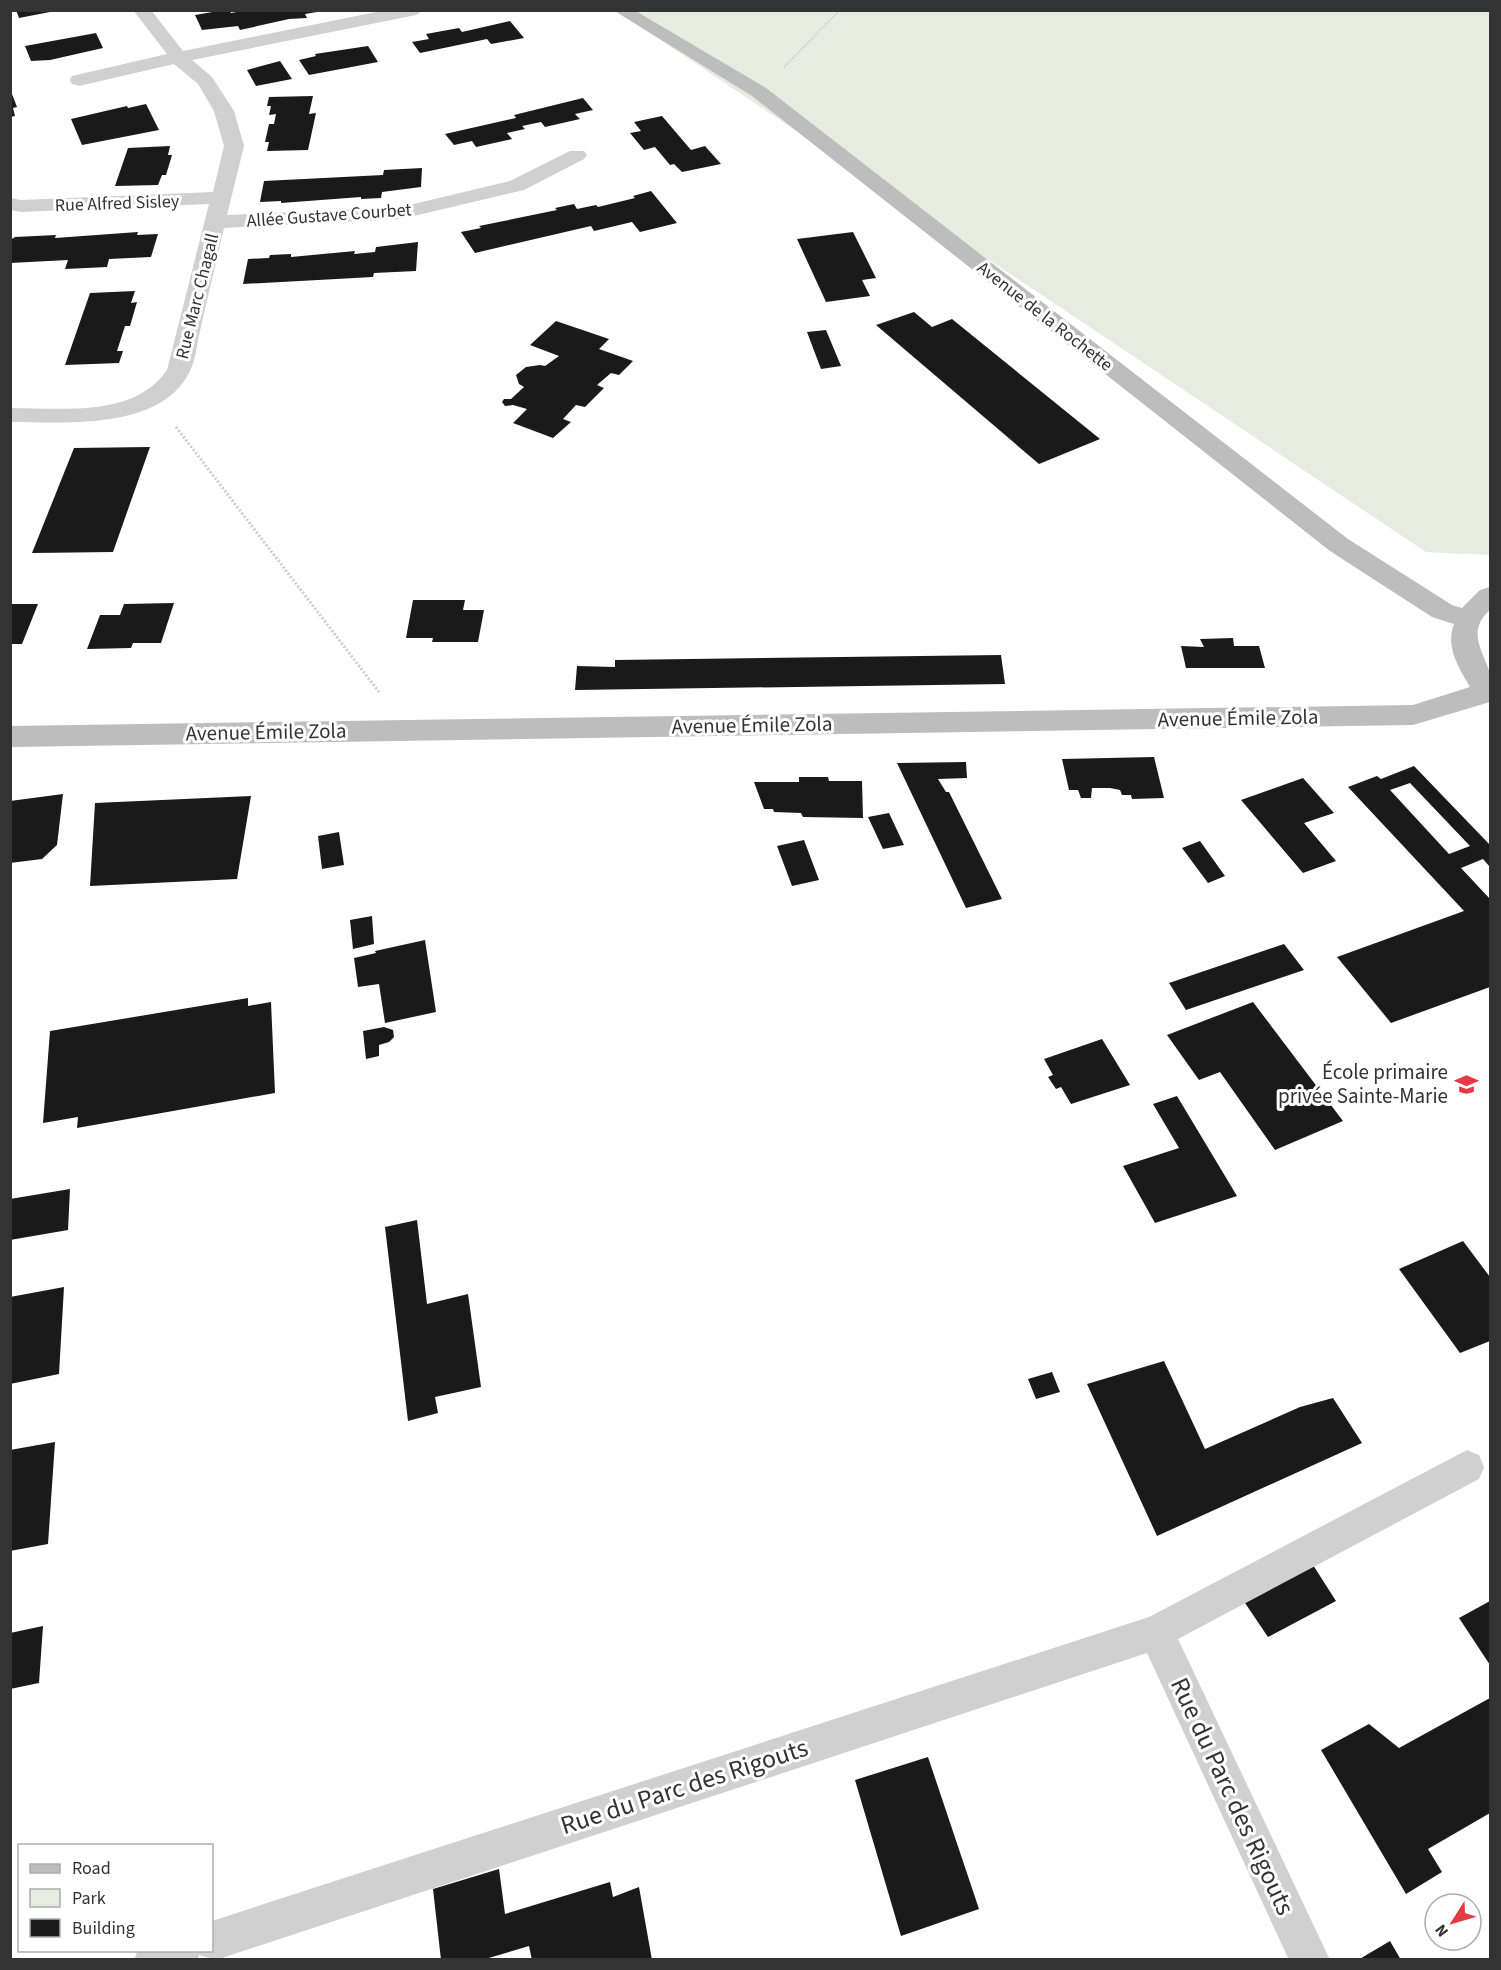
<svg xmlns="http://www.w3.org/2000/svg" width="1501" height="1970" font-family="'Source Sans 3',sans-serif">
<rect width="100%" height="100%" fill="#fff"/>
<!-- green -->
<path fill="#e6ecdf" d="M617,11H1490V555L1426,552Z"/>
<!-- building -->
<path fill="#1a1a1a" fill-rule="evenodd" d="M16,10H50V12L19,18Z
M224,10H230L231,13L248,10L317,12L305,14L307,18L289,19L240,30L238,26L202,30L195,15Z
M510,21L524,38L491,44L487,39L420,53L412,42L429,39L426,34L459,28L462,32Z
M96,33L103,48L50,60L31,61L25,46Z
M368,46L378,62L309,75L299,60L316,56L315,54Z
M280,61L292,79L256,86L247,70Z
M10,89L17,107L13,108L15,116L10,117Z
M313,96L309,114L316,113L308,150L267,151L269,142H265L269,124H274L276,114L269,115L271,106H267L269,97Z
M583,98L593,110L575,114L580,119L545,127L541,122L522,126L525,129L507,133L512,139L476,147L472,141L454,145L445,134L516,118L514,115Z
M146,104L159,130L82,145L71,119L127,106L128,108Z
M662,116L691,150L705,146L721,164L682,172L674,164L670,165L655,147L644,150L630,133L641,131L634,122Z
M170,146L168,155H172L166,175H162L158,185L115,186L128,148Z
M422,168L421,187L382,192L381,198L361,199V197L281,203V201L260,202L264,181L383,175L384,170Z
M651,191L677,223L640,232L632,222L594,231L591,226L475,253L461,232L481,228L479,226L557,210L555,208L574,204L577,209L596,205L598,207L635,198L633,196Z
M138,232L137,235L158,234L151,257L109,259L107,267L65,269L68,260L10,263V240L15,237L56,235L55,238Z
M853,232L876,278L862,280L870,296L826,302L797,239Z
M418,242L416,271L374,273L373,277L243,284L248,259L269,258L270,255L291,254V257L355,251L354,254L375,252L376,247Z
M135,291L131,303L137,302L130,326H125L117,351H123L119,363L65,365L90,293Z
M914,312L932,327L952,319L1100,439L1039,464L876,325Z
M556,321L609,339L599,349L633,361L619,375L611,373L597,385L604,388L585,407L576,405L563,419L571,422L553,438L513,423L527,409L513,405L505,406L502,402L504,399H511L524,387L519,384L516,375L526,367L540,365L545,366L559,356L530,345Z
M826,330L841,366L821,369L807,332Z
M150,447L113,552L32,553L74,448Z
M413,600H465L463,610H484L478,642H432L433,638H406Z
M174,603L161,643H133L131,648L87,649L100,615H120L124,604Z
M10,604H38L22,644H10Z
M1233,638L1234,646H1259L1265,668H1186L1181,646L1204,647L1200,639Z
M1001,655L1005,684L575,690L577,666L615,667V660Z
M1154,757L1164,798L1132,799L1131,795H1122L1120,790L1110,788H1092L1091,798H1081L1078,790H1069L1062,759Z
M966,762L967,778L938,779L946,792H949L1002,899L966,908L897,763Z
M1414,766L1490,845V867L1483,859L1461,868L1490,899V987L1391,1023L1337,957L1464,911L1348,787L1377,776L1381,779ZM1410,783L1470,846L1449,854L1390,790Z
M799,777H828L829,781H862L863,818L803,817L801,813L774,812L773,809H764L754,782H799Z
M1303,778L1334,813L1304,823L1336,861L1303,873L1241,800Z
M63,794L57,845L42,859L10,863V801Z
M251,796L237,879L90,886L95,803Z
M889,813L904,845L883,849L868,817Z
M339,832L344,865L322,869L318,836Z
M804,840L819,880L792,886L777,846Z
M1200,841L1225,876L1208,883L1182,848Z
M372,916L374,944L353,949L350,920Z
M425,940L436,1012L385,1023L379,984L358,987L354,958L376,953L375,951Z
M1284,944L1304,970L1186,1010L1169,983Z
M248,998V1006L271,1002L275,1093L77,1128L78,1117L43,1123L50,1031Z
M1253,1002L1343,1121L1275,1150L1220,1072L1199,1080L1167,1035Z
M384,1027L393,1030L394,1037L389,1042L379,1045V1056L366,1059L363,1031Z
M1102,1039L1130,1085L1071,1104L1061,1087L1056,1089L1048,1077L1053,1075L1044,1059Z
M1177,1096L1237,1196L1155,1223L1123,1166L1179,1148L1153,1104Z
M70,1189L68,1230L10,1240V1199Z
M417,1220L427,1304L468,1294L481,1387L435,1397L438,1413L408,1421L385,1227Z
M1463,1241L1490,1277V1341L1460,1353L1399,1269Z
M64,1287L59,1374L10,1384V1297Z
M1164,1361L1205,1449L1300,1407L1333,1398L1362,1443L1157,1536L1087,1384Z
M1052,1372L1060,1392L1036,1399L1028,1379Z
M55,1442L48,1544L10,1551V1450Z
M1313,1565L1336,1601L1268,1637L1243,1600Z
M1490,1601V1665L1459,1618Z
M43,1626L39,1683L10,1689V1633Z
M1490,1698V1813L1428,1849L1442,1872L1406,1894L1321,1750L1369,1724L1399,1748Z
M928,1757L979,1909L901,1936L855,1780Z
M499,1869L505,1914L610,1882L613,1897L639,1887L652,1960H532L529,1946L482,1960H441L433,1889Z
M1390,1941L1401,1960H1358Z"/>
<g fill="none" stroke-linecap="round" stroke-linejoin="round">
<!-- path-far1 -->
<path stroke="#cdcdcd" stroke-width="2" stroke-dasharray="1.5 1.5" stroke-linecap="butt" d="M784,67L840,10"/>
<!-- path -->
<path stroke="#cdcdcd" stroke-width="3" stroke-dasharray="2 2" stroke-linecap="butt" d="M176,427L379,692"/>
<!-- lane -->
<path fill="#d0d0d0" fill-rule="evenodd" d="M1467,1450L1479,1455L1484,1467L1479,1479L1178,1639L1330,1960H1289L1147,1653L216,1960L199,1955L198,1960H134L138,1950H212V1921L1149,1617Z"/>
<!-- street -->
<path fill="#d0d0d0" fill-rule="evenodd" d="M133,10H151L183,51L386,10H424L416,15L192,60L212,77L234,111L244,146L227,215L401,207L510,181L570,151H584L587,155L584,159L524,190L401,219L224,228C216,262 208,296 200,331C197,343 196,359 190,371C161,431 66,422 10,422V408C62,408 134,418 167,370L209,204L21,212L10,210V198L21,200L213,192L224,146L214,111L198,84L174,64L79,86L72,84L70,80L72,76L167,54Z"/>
<!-- secondary -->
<path fill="#bdbdbd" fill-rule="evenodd" d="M613,10H634L766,88L1348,539L1452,605L1462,608L1480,590L1490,587V610C1466,631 1483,651 1490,673C1493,681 1490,693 1490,702L1413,725L10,747V726L1413,705L1470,687C1459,668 1445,647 1454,624L1432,617L1330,551L752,96Z"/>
</g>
<!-- icons -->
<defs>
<symbol id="school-bare" viewBox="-9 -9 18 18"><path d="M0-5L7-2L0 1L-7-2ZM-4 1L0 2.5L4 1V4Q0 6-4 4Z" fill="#e63946" stroke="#fff" stroke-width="2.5" paint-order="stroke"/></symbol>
</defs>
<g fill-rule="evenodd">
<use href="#school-bare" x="1450" y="1068" width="33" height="33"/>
</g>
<g text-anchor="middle" stroke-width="6" stroke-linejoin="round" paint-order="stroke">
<!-- far-street labels -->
<g font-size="18" fill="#333" stroke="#fff">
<text transform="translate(117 203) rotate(-2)" y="6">Rue Alfred Sisley</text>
<text transform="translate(329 215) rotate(-4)" y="6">Allée Gustave Courbet</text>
<text transform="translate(197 296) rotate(-76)" y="6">Rue Marc Chagall</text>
<text transform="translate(1045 316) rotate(38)" y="6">Avenue de la Rochette</text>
</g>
<!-- street labels -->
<g font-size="21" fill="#333" stroke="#fff">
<text transform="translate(1238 718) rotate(-1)" y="7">Avenue Émile Zola</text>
<text transform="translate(752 725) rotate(-1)" y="7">Avenue Émile Zola</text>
<text transform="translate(266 732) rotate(-1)" y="7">Avenue Émile Zola</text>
</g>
<!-- poi labels -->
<g font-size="21" fill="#333" stroke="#fff" text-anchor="end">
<text x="1448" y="1079">École primaire<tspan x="1448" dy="24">privée Sainte-Marie</tspan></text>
</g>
<!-- near-street labels -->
<g font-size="26" fill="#333" stroke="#fff">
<text transform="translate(684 1786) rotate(-18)" y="9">Rue du Parc des Rigouts</text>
<text transform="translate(1233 1796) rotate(65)" y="9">Rue du Parc des Rigouts</text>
</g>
</g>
<!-- border -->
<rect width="1501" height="1970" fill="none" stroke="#333333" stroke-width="24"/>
<!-- legend -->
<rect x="18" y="1844" width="195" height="108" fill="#ffffff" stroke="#adadad" stroke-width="1.5"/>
<rect x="30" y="1864" width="30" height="9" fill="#bdbdbd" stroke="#adadad" stroke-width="1.5"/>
<text x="72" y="1874" font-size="18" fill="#333333">Road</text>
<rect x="30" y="1889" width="30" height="18" fill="#e6ecdf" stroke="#adadad" stroke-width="1.5"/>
<text x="72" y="1904" font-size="18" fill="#333333">Park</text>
<rect x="30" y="1919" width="30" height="18" fill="#1a1a1a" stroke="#adadad" stroke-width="1.5"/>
<text x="72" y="1934" font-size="18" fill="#333333">Building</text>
<!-- north arrow -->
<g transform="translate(1453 1922) rotate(233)"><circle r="28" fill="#ffffff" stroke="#adadad" stroke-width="1.5"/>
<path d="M0-4.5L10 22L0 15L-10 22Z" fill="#e63946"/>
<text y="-9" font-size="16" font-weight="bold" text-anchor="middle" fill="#333333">N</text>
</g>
</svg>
